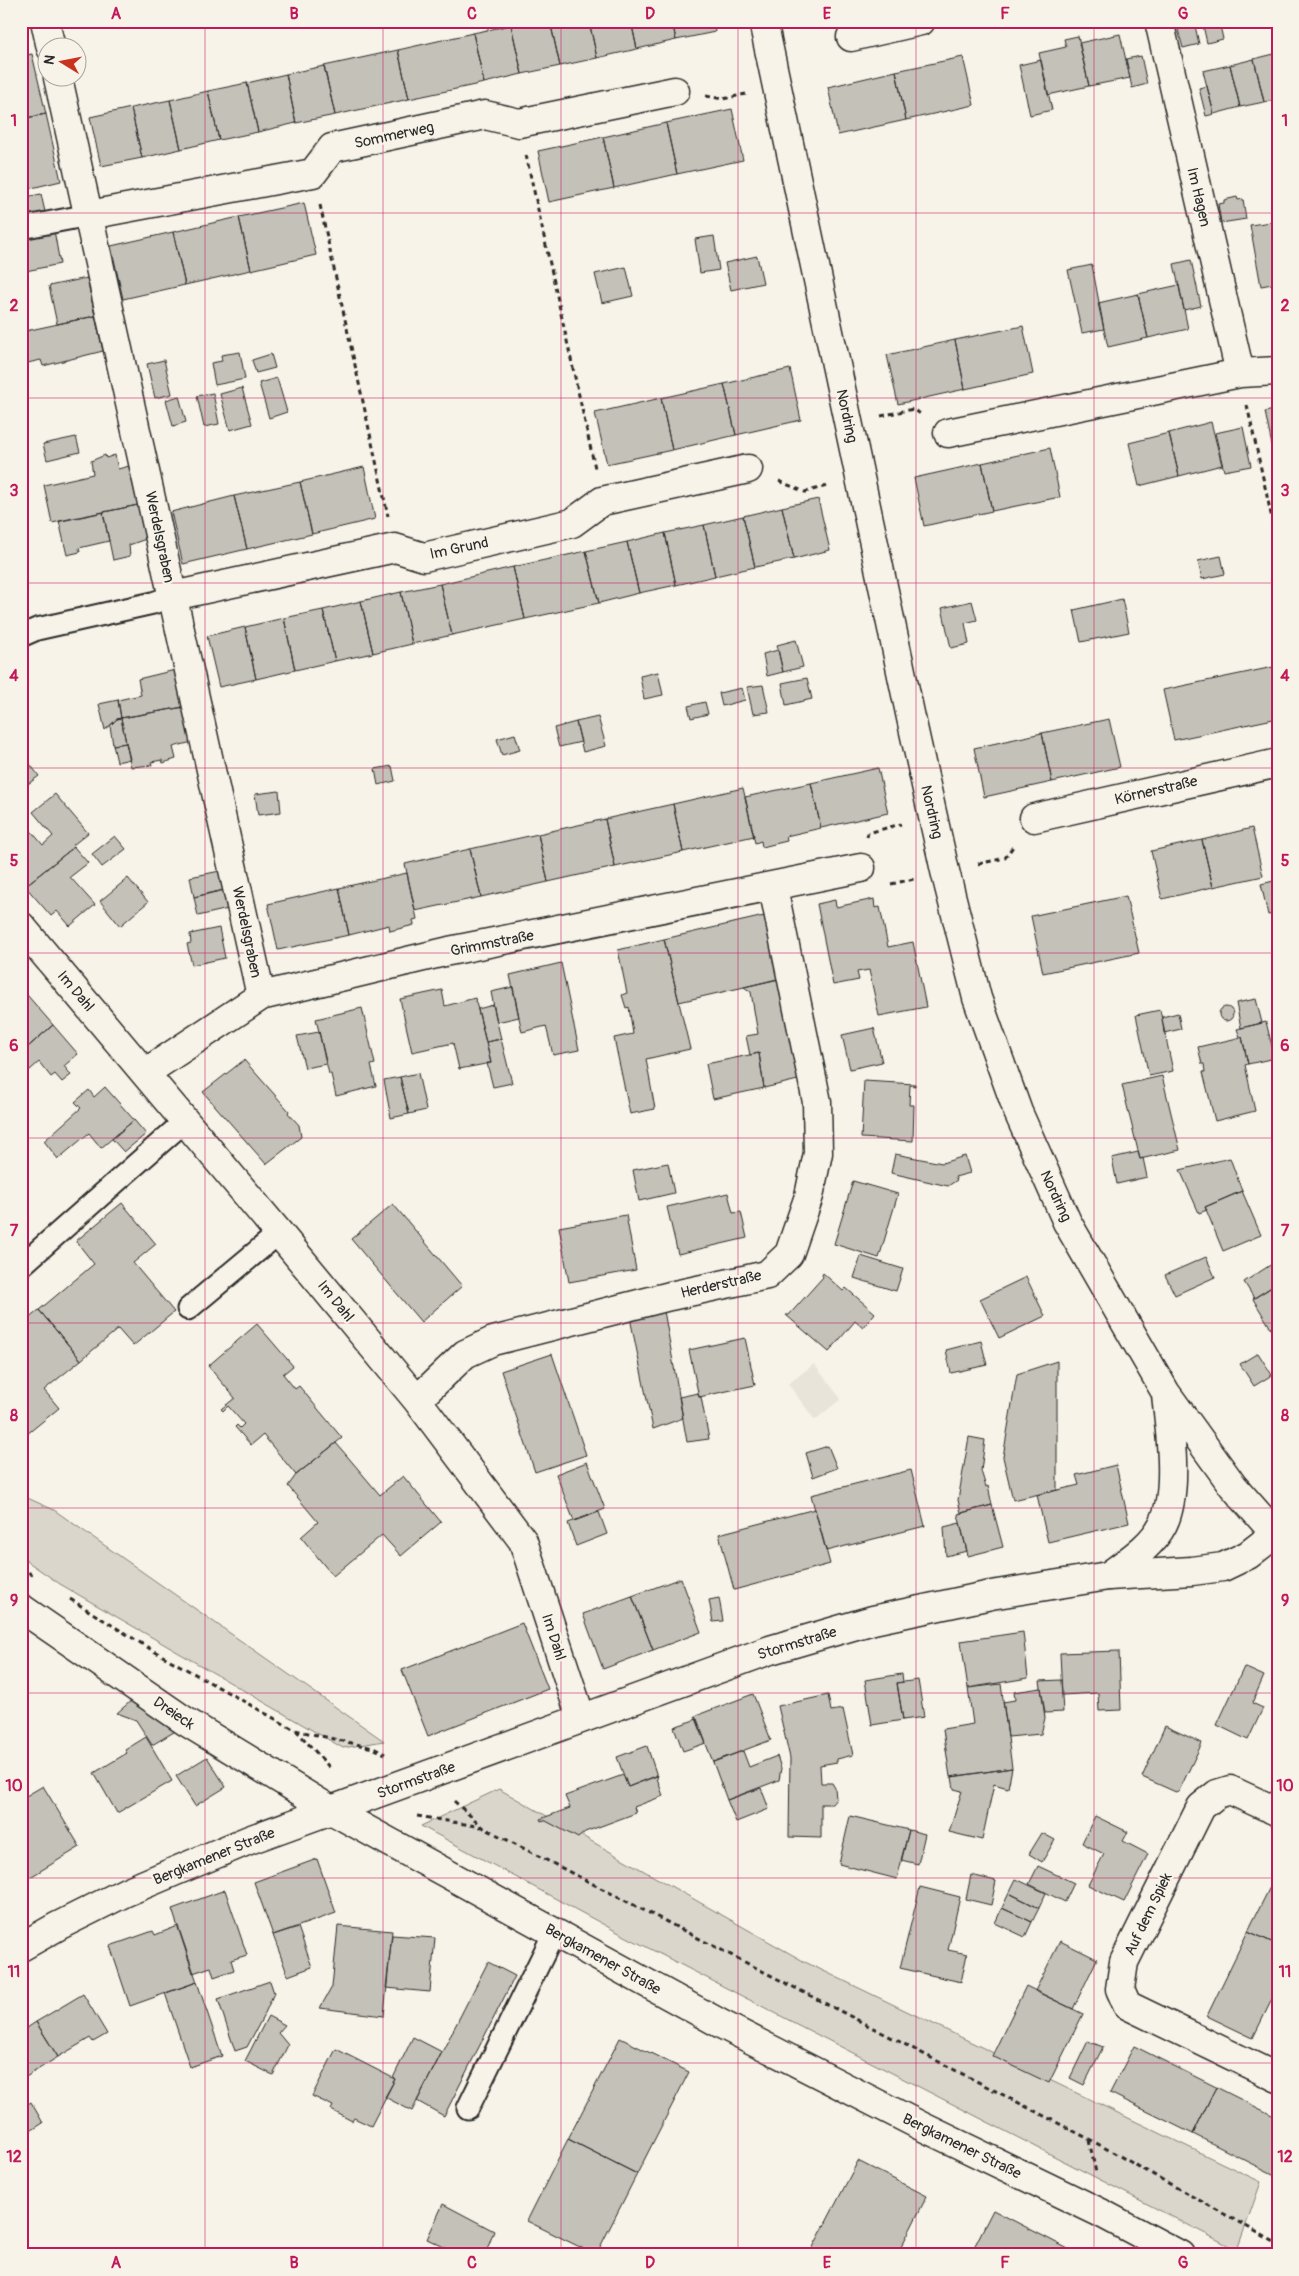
<svg xmlns="http://www.w3.org/2000/svg" width="1299" height="2276" font-family="Pangolin,sans-serif">
<rect width="100%" height="100%" fill="#f7f3e8"/>
<filter id="ink" filterUnits="userSpaceOnUse"><feTurbulence type="fractalNoise" baseFrequency=".02" numOctaves="2"/><feDisplacementMap in="SourceGraphic" scale="10" xChannelSelector="R" yChannelSelector="G"/><feConvolveMatrix kernelMatrix="1 2 1 2 8 2 1 2 1" color-interpolation-filters="sRGB"/></filter>
<g filter="url(#ink)">
<!-- built -->
<path fill="#e8e4da" d="M814,1364L841,1399L815,1420L788,1384Z"/>
<!-- green -->
<path fill="#dad6cc" stroke="#82807c" d="M21,1495L54,1510L384,1741L343,1748L60,1584L21,1557Z
M499,1789L805,1962L1261,2182L1237,2250L623,1935L421,1826Z"/>
<!-- building -->
<path fill="#c4c1b9" stroke="#2b2b2b" d="M526,21H550L560,66L522,74L511,25Z
M550,21H589L597,58L560,66Z
M589,21H631L637,49L597,58Z
M631,21H672L676,40L637,49Z
M672,21H713L715,32L676,40Z
M1182,21H1194L1199,44L1183,48L1176,22Z
M1202,21H1219L1223,39L1207,43Z
M511,25L522,74L484,83L473,33Z
M473,33L484,83L409,99L398,50Z
M1120,34L1130,78L1089,86L1079,43Z
M1078,36L1089,86L1048,95L1039,53L1066,47L1064,39Z
M398,50L409,99L335,115L324,66Z
M1278,53V99L1264,102L1254,59Z
M32,54L46,114L21,119V56Z
M1141,56L1147,84L1132,88L1126,59Z
M963,57L974,105L906,120L896,71Z
M1254,59L1264,102L1240,107L1230,65Z
M1041,60L1052,110L1030,115L1019,65Z
M1230,65L1240,107L1214,114L1203,71Z
M324,66L335,115L296,123L286,74Z
M896,71L906,120L838,135L828,87Z
M286,74L296,123L258,132L247,83Z
M247,83L258,132L219,140L208,91Z
M1207,86L1214,114L1206,116L1199,88Z
M208,91L219,140L181,149L170,100Z
M170,100L181,149L142,158L131,108Z
M131,108L142,158L101,166L90,117Z
M732,109L743,160L677,174L666,123Z
M46,114L61,181L23,190L21,119Z
M666,123L677,174L614,188L603,137Z
M603,137L614,188L549,202L538,151Z
M41,194L45,212L21,217V198Z
M1237,197L1238,200L1243,199L1246,219L1221,223L1218,204L1224,203V200Z
M304,203L316,255L251,270L239,217Z
M239,217L251,270L185,285L173,232Z
M1278,221V283L1261,286L1250,225Z
M54,230L60,264L21,272V237Z
M173,232L185,285L123,299L111,246Z
M714,236L719,270L700,273L695,239Z
M757,256L763,283L731,290L725,263Z
M1191,260L1201,306L1184,310L1174,264Z
M1092,265L1104,329L1082,333L1068,270Z
M626,267L633,296L602,303L595,274Z
M87,278L95,316L57,324L49,286Z
M1179,285L1188,329L1148,338L1138,294Z
M1138,294L1148,338L1108,347L1098,303Z
M95,316L103,351L43,366L41,360L23,364L21,332Z
M1023,326L1033,374L965,389L955,340Z
M955,340L965,389L898,404L887,355Z
M240,352L245,379L215,385L211,363L222,361L221,355Z
M271,354L275,368L256,373L252,360Z
M164,360L172,394L155,398L147,364Z
M790,369L801,420L736,435L724,384Z
M277,378L287,412L269,418L259,383Z
M724,384L736,435L672,450L661,398Z
M242,388L252,424L230,430L220,394Z
M213,393L219,424L204,427L197,396Z
M179,396L186,422L173,426L166,400Z
M661,398L672,450L607,464L595,413Z
M1278,409V454L1274,455L1265,412Z
M1211,422L1222,465L1179,476L1169,433Z
M1243,427L1251,466L1224,471L1215,433Z
M1169,433L1179,476L1139,486L1129,443Z
M76,437L80,452L47,460L43,444Z
M1050,448L1060,497L992,511L982,463Z
M105,455L106,458L115,455L118,469L129,466L138,505L52,523L44,485L93,474L91,461Z
M982,463L992,511L924,526L914,478Z
M364,467L375,519L312,534L300,482Z
M300,482L312,534L247,549L234,496Z
M234,496L247,549L183,564L171,512Z
M818,499L830,550L794,559L782,507Z
M138,505L146,539L129,545L130,556L113,560L103,512Z
M782,507L794,559L755,567L743,516Z
M103,512L109,541L79,548L80,552L67,555L59,521Z
M743,516L755,567L715,576L704,525Z
M704,525L715,576L676,585L665,533Z
M665,533L676,585L639,593L627,542Z
M627,542L639,593L599,603L586,551Z
M586,551L599,603L525,619L513,567Z
M1221,556L1225,574L1202,579L1198,561Z
M513,567L525,619L452,635L440,584Z
M440,584L452,635L412,644L401,592Z
M401,592L412,644L373,653L361,601Z
M1122,599L1129,632L1081,642L1074,610Z
M361,601L373,653L335,661L323,610Z
M972,601L977,620L965,623L969,644L951,648L942,608Z
M323,610L335,661L295,670L284,618Z
M284,618L295,670L256,679L245,627Z
M245,627L256,679L219,687L207,636Z
M796,640L803,667L783,672L777,645Z
M778,650L783,672L767,676L763,654Z
M1278,666V718L1174,740L1163,690Z
M175,670L184,707L121,718L118,700L141,695L138,679Z
M658,672L663,695L644,699L640,676Z
M807,678L812,699L786,705L782,683Z
M763,685L769,712L753,714L747,687Z
M742,688L745,700L722,706L719,693Z
M118,700L121,718L117,719L105,730L99,704Z
M705,702L708,714L691,718L688,706Z
M184,707L192,742L173,747L176,759L163,763L162,760L151,762L152,765L131,767L121,718Z
M598,717L606,746L583,752L576,722Z
M121,718L126,743L113,745L110,726L117,719Z
M1109,719L1120,767L1052,782L1042,733Z
M576,722L581,742L559,747L554,728Z
M1042,733L1052,782L984,797L974,748Z
M515,734L520,750L502,755L497,739Z
M126,743L130,759L117,762L113,745Z
M21,751L30,764L21,770Z
M30,764L39,776L21,789V770Z
M392,766L395,781L378,785L375,769Z
M878,768L888,813L821,828L811,783Z
M811,783L821,828L786,836L787,841L762,847L761,841L755,843L745,797Z
M743,788L754,836L683,852L673,804Z
M279,791L281,812L258,815L255,794Z
M55,794L88,833L73,845L74,847L25,886L21,881V819L43,845L53,836L33,812Z
M673,804L683,852L615,867L605,819Z
M605,819L615,867L548,882L538,834Z
M1252,828L1263,876L1213,887L1202,840Z
M538,834L548,882L481,897L470,849Z
M115,836L126,849L102,867L92,854Z
M1202,840L1213,887L1162,899L1151,851Z
M74,847L88,863L70,877L95,905L70,926L57,911L51,916L25,886Z
M470,849L481,897L415,911L405,864Z
M220,871L224,890L194,897L190,877Z
M407,873L417,919L413,920L414,925L390,931L389,925L349,935L339,888Z
M128,878L148,902L120,926L100,901Z
M1278,880V913L1268,915L1261,884Z
M339,888L349,935L278,950L268,904Z
M224,890L228,909L198,916L194,897Z
M1126,896L1139,953L1043,973L1031,916Z
M874,899L875,908L880,907L888,947L913,942L926,1007L879,1016L869,970L857,972L859,980L833,985L817,904L835,900L836,907Z
M764,916L779,979L679,1002L664,939Z
M219,928L225,958L192,965L187,944L191,943L190,934Z
M664,939L690,1049L646,1059L655,1109L630,1114L614,1038L633,1034L629,1007L626,1008L622,995L627,993L618,950Z
M561,963L579,1050L553,1055L546,1026L522,1032L510,975Z
M777,979L798,1080L764,1088L759,1053L750,1055L746,1036L758,1034L751,992L744,987Z
M513,987L519,1017L497,1022L491,992Z
M21,988L53,1025L21,1053Z
M442,990L445,1006L475,998L491,1063L459,1069L453,1043L412,1052L400,999Z
M1256,999L1262,1023L1241,1028L1236,1003Z
M493,1005L501,1039L486,1042L478,1009Z
M1219 1014a7 7 0 1 1 14 0a7 7 0 1 1-14 0Z
M362,1008L375,1064L371,1065L376,1086L336,1096L331,1074H329L316,1019Z
M1160,1010L1173,1071L1149,1076L1136,1015Z
M1178,1013L1181,1029L1164,1033L1162,1017Z
M1266,1022L1275,1058L1248,1064L1242,1037H1240L1237,1029Z
M53,1025L78,1054L64,1066L71,1075L62,1082L55,1074L51,1077L39,1062L21,1078V1053Z
M874,1028L882,1062L850,1069L842,1035Z
M319,1032L326,1064L305,1068L297,1036Z
M1242,1037L1248,1064L1245,1065L1255,1111L1215,1121L1203,1072H1205L1204,1064H1202L1198,1047Z
M501,1039L512,1083L493,1087L487,1063H491L486,1042Z
M759,1053L764,1088L713,1099L706,1064Z
M244,1060L289,1111L288,1113L299,1125L301,1137L266,1164L203,1092Z
M418,1073L426,1110L409,1114L400,1077Z
M1162,1076L1180,1150L1140,1159L1122,1085Z
M400,1077L409,1114L391,1118L384,1080Z
M864,1081L915,1084V1086L910,1085L909,1105H914L913,1141L861,1138Z
M105,1087L134,1120L101,1148L89,1133L58,1159L44,1141L81,1108L75,1102L89,1090L94,1097Z
M134,1120L146,1134L124,1152L112,1139Z
M1138,1152L1140,1159L1143,1158L1147,1177L1117,1184L1112,1158Z
M895,1154L942,1163L965,1156L970,1173L955,1177L957,1180L948,1186L891,1173Z
M1230,1158L1242,1191L1205,1207L1207,1210L1199,1213L1180,1170Z
M668,1163L674,1193L639,1201L633,1170Z
M853,1181L898,1194L879,1258L834,1244Z
M1242,1191L1261,1235L1223,1251L1205,1207Z
M728,1193L733,1213L741,1212L747,1238L678,1254L667,1207Z
M122,1203L156,1244L133,1263L174,1312L133,1346L118,1329L81,1360L39,1310L94,1264L76,1241Z
M393,1204L462,1286L421,1322L351,1239Z
M626,1215L636,1270L569,1282L559,1227Z
M861,1256L903,1269L896,1291L854,1278Z
M1206,1257L1215,1277L1175,1295L1165,1275Z
M1272,1264L1278,1273V1283L1254,1298L1244,1282Z
M823,1273L843,1291L846,1288L875,1313L863,1328L855,1321L829,1352L786,1315H789L823,1277L822,1275Z
M1026,1277L1045,1316L999,1338L980,1299Z
M1278,1283V1340L1253,1299Z
M663,1305L683,1418L653,1429L629,1313Z
M39,1310L81,1360L44,1390L59,1408L21,1439V1325Z
M257,1324L293,1366L283,1374L295,1389L299,1386L342,1438L296,1475L263,1435L251,1445L235,1427L237,1425L240,1428L244,1424L228,1406L223,1411L221,1409L235,1398L208,1366Z
M745,1338L755,1385L699,1397L689,1350Z
M981,1341L987,1365L951,1373L946,1350Z
M1258,1353L1272,1375L1254,1386L1240,1364Z
M552,1354L586,1455L535,1472L501,1371Z
M1057,1361V1490L1013,1500L1003,1457L1017,1374Z
M698,1393L699,1397H701L709,1439L687,1442L679,1397Z
M969,1437L985,1440L981,1471L986,1487L988,1486L992,1505L961,1513L958,1500Z
M336,1443L380,1495L403,1476L441,1522L401,1556L382,1535L333,1576L301,1537L318,1522L288,1486L296,1475Z
M828,1446L837,1468L813,1477L806,1453Z
M587,1462L605,1509L574,1521L556,1474Z
M1116,1465L1129,1523L1048,1542L1037,1495L1079,1485L1076,1475Z
M911,1470L925,1526L826,1551L811,1495Z
M992,1505L1003,1547L968,1556L958,1514Z
M815,1509L830,1564L734,1590L719,1534Z
M599,1512L607,1534L576,1546L568,1523Z
M960,1523L967,1551L946,1556L944,1527Z
M681,1578L701,1632L653,1650L632,1596Z
M632,1596L653,1650L603,1669L583,1614Z
M719,1598L723,1621L713,1622L709,1600Z
M522,1623L548,1689L428,1736L402,1670Z
M1023,1632L1028,1678L968,1688L961,1641Z
M1119,1651L1121,1710L1099,1711L1098,1693L1062,1695L1060,1653Z
M1244,1667L1264,1676L1252,1703L1263,1708L1248,1740L1217,1725Z
M902,1674L903,1682L897,1683L903,1720L872,1725L865,1680Z
M918,1680L924,1717L903,1720L897,1683Z
M1061,1680L1063,1712L1045,1713L1040,1681Z
M1001,1684L1012,1768L950,1777L943,1729L973,1724L968,1688Z
M1041,1688L1045,1718L1041,1734L1008,1737L1003,1702L1015,1700L1014,1692Z
M753,1694L771,1740L713,1762L695,1716Z
M828,1695L831,1711L843,1709L853,1755L837,1759V1762L820,1765L821,1783H832L835,1788L836,1799L832,1804H821V1838L789,1837L790,1758L778,1706Z
M132,1700L179,1729L152,1745L136,1720L117,1713Z
M697,1719L706,1743L683,1751L674,1727Z
M1165,1726L1202,1743L1178,1793L1142,1777Z
M146,1737L172,1781L117,1813L94,1773L127,1753L125,1750Z
M647,1746L657,1776L628,1787L617,1757Z
M743,1751L749,1767L777,1756L781,1768L779,1780L727,1800L713,1762Z
M207,1757L226,1787L195,1806L176,1776Z
M1012,1768L1008,1788L994,1784L982,1840L949,1832L962,1791L954,1789L952,1777Z
M623,1775L628,1787L658,1775L657,1778L663,1796L634,1807L636,1813L585,1832L578,1838L544,1820L541,1821L540,1819L570,1808L565,1796Z
M43,1786L80,1847L27,1879L21,1870V1799Z
M761,1788L769,1809L736,1822L727,1800Z
M850,1816L909,1830L897,1879L839,1864Z
M1095,1816L1128,1832L1123,1841L1148,1854L1124,1902L1088,1885L1104,1854L1082,1843Z
M909,1830L925,1834L918,1864L901,1860Z
M1042,1833L1055,1840L1042,1862L1029,1854Z
M317,1859L336,1913L273,1935L254,1882Z
M1038,1866L1074,1883L1065,1902L1029,1884Z
M1278,1871V1945L1248,1931Z
M971,1875L996,1881L991,1905L966,1899Z
M1016,1879L1046,1893L1039,1908L1009,1893Z
M920,1887L960,1897L948,1950L967,1954L961,1982L900,1968Z
M225,1890L247,1955L231,1960L234,1970L214,1977L211,1967L193,1973L172,1909Z
M1009,1893L1039,1908L1032,1922L1002,1908Z
M1002,1908L1032,1922L1025,1937L995,1923Z
M178,1926L197,1982L130,2006L110,1946L153,1931L155,1935Z
M338,1926L392,1931L384,2016L320,2008L332,1987Z
M298,1927L312,1967L288,1976L273,1935Z
M1248,1931L1278,1945V1987L1253,2038L1207,2016Z
M392,1935L435,1938L430,1992L386,1988Z
M1060,1941L1097,1959L1073,2009L1035,1991Z
M488,1962L515,1976L444,2116L417,2101Z
M270,1981L274,1993L265,2013L247,2047L235,2051L218,1999Z
M197,1982L222,2056L190,2067L165,1993Z
M1026,1986L1083,2014L1049,2083L992,2056Z
M83,1994L107,2034L93,2042L90,2038L58,2057L36,2022Z
M268,2016L285,2025L278,2033L288,2045L273,2075L245,2061Z
M36,2022L58,2057L21,2080V2032Z
M413,2037L442,2052L412,2111L385,2097L395,2079L393,2078Z
M620,2038L689,2072L637,2174L568,2139Z
M1088,2041L1103,2047L1084,2085L1070,2078Z
M1134,2046L1216,2087L1193,2134L1110,2093Z
M336,2049L395,2079L371,2126L354,2118L352,2121L331,2110L333,2106L312,2096Z
M1216,2087L1278,2118V2169L1275,2175L1193,2134Z
M31,2102L43,2123L24,2135L21,2130V2108Z
M568,2139L637,2174L596,2255L527,2221Z
M858,2161L927,2196L897,2255H809Z
M443,2204L494,2231L485,2255H461L427,2239Z
M993,2210L1074,2252L1073,2255H970Z"/>
<g fill="none" stroke-linecap="round" stroke-linejoin="round">
<defs>
<path id="service" d="M21,228L89,215
M21,636L37,629L153,603L173,596
M21,1266L185,1121
M188,1309L279,1233
M468,2108L554,1933"/>
<path id="minor" d="M45,21L51,48
M1159,21L1240,373
M851,37L921,21
M58,78L261,996
M89,215L313,173L332,148L485,115L519,123L675,91
M948,433L1240,373L1278,371
M173,596L395,548L424,557L463,548L572,523L602,501L748,469
M1034,818L1278,763
M21,926L279,1233L417,1400L523,1541L581,1718
M145,1073L261,996L449,951L861,868
M417,1400L465,1354L493,1341L670,1296L767,1275L789,1254L809,1196L818,1153L817,1102L773,887
M21,1608L185,1721L331,1810L723,2025L921,2126L1101,2213L1180,2255
M1278,1812L1230,1790L1217,1794L1201,1807L1124,1962L1120,1989L1127,2005L1278,2078"/>
<path id="tertiary" d="M21,1947L58,1926L126,1892L249,1840L770,1650L873,1620L991,1595L1108,1576L1192,1571L1223,1567L1248,1555L1275,1534"/>
<path id="primary" d="M763,21L911,718L945,871L977,998L1018,1112L1067,1222L1166,1393L1233,1486L1278,1537
M1108,1576C1128,1561 1152,1546 1163,1524C1179,1492 1170,1430 1166,1395"/>
</defs>
<!-- service casing -->
<use href="#service" stroke="#2b2b2b" stroke-width="25"/>
<!-- minor casing -->
<use href="#minor" stroke="#2b2b2b" stroke-width="31"/>
<!-- tertiary casing -->
<use href="#tertiary" stroke="#2b2b2b" stroke-width="31"/>
<!-- primary casing -->
<use href="#primary" stroke="#2b2b2b" stroke-width="31"/>
<!-- path -->
<path stroke="#2b2b2b" stroke-width="3" stroke-dasharray="5 4" stroke-linecap="butt" d="M797,23L804,21
M706,96L723,99L746,94
M526,155L595,468
M320,205L388,516
M1247,405L1278,546
M881,416L913,409L922,415
M779,481L805,492L827,486
M867,837L868,833L901,824
M978,864L1005,858L1014,845
M891,884L914,879
M21,1567L35,1577
M70,1599L152,1650L295,1730L373,1748L385,1754
M296,1730L330,1768
M454,1801L484,1828L1089,2139L1278,2244
M417,1816L482,1827
M1089,2140L1096,2173"/>
<!-- service -->
<use href="#service" stroke="#f7f3e8" stroke-width="21"/>
<!-- minor -->
<use href="#minor" stroke="#f7f3e8" stroke-width="28"/>
<!-- tertiary -->
<use href="#tertiary" stroke="#f7f3e8" stroke-width="28"/>
<!-- primary -->
<use href="#primary" stroke="#f7f3e8" stroke-width="28"/>
</g>
</g>
<!-- grid -->
<path fill="none" stroke="#c2185b" stroke-width="1" stroke-opacity="0.55" d="M205,21V2255M383,21V2255M561,21V2255M738,21V2255M916,21V2255M1094,21V2255M21,213H1278M21,398H1278M21,583H1278M21,768H1278M21,953H1278M21,1138H1278M21,1323H1278M21,1508H1278M21,1693H1278M21,1878H1278M21,2063H1278"/>
<g text-anchor="middle" stroke-width="4.5" stroke-linejoin="round" paint-order="stroke">
<!-- street labels -->
<g font-size="15" fill="#2b2b2b" stroke="#f7f3e8">
<text transform="translate(394 135) rotate(-12)" y="5">Sommerweg</text>
<text transform="translate(1199 197) rotate(77)" y="5">Im Hagen</text>
<text transform="translate(847 416) rotate(78)" y="5">Nordring</text>
<text transform="translate(160 537) rotate(78)" y="5">Werdelsgraben</text>
<text transform="translate(459 548) rotate(-12)" y="5">Im Grund</text>
<text transform="translate(1156 790) rotate(-13)" y="5">Körnerstraße</text>
<text transform="translate(932 812) rotate(77)" y="5">Nordring</text>
<text transform="translate(247 932) rotate(78)" y="5">Werdelsgraben</text>
<text transform="translate(492 943) rotate(-11)" y="5">Grimmstraße</text>
<text transform="translate(76 991) rotate(50)" y="5">Im Dahl</text>
<text transform="translate(1056 1196) rotate(65)" y="5">Nordring</text>
<text transform="translate(721 1284) rotate(-13)" y="5">Herderstraße</text>
<text transform="translate(336 1301) rotate(51)" y="5">Im Dahl</text>
<text transform="translate(554 1637) rotate(72)" y="5">Im Dahl</text>
<text transform="translate(797 1643) rotate(-17)" y="5">Stormstraße</text>
<text transform="translate(174 1713) rotate(34)" y="5">Dreieck</text>
<text transform="translate(416 1780) rotate(-20)" y="5">Stormstraße</text>
<text transform="translate(214 1856) rotate(-22)" y="5">Bergkamener Straße</text>
<text transform="translate(1148 1914) rotate(-64)" y="5">Auf dem Spiek</text>
<text transform="translate(603 1959) rotate(29)" y="5">Bergkamener Straße</text>
<text transform="translate(962 2146) rotate(26)" y="5">Bergkamener Straße</text>
</g>
</g>
<!-- margin -->
<rect width="1299" height="2276" fill="none" stroke="#f7f3e8" stroke-width="55"/>
<!-- north arrow -->
<g transform="translate(62 62) rotate(280)"><circle r="24" fill="#f7f3e8" stroke="#a5a39c"/>
<path d="M0-4L9 19L0 12L-9 19Z" fill="#c8321e"/>
<text y="-8" font-size="14" font-weight="bold" text-anchor="middle" fill="#2b2b2b">N</text>
</g>
<rect x="28" y="28" width="1244" height="2220" fill="none" stroke="#c2185b" stroke-width="2"/>
<g font-size="16" text-anchor="middle" font-weight="bold" fill="#c2185b">
<text x="116" y="19">A</text>
<text x="294" y="19">B</text>
<text x="472" y="19">C</text>
<text x="650" y="19">D</text>
<text x="827" y="19">E</text>
<text x="1005" y="19">F</text>
<text x="1183" y="19">G</text>
<text x="14" y="126">1</text>
<text x="1285" y="126">1</text>
<text x="14" y="311">2</text>
<text x="1285" y="311">2</text>
<text x="14" y="496">3</text>
<text x="1285" y="496">3</text>
<text x="14" y="681">4</text>
<text x="1285" y="681">4</text>
<text x="14" y="866">5</text>
<text x="1285" y="866">5</text>
<text x="14" y="1051">6</text>
<text x="1285" y="1051">6</text>
<text x="14" y="1236">7</text>
<text x="1285" y="1236">7</text>
<text x="14" y="1421">8</text>
<text x="1285" y="1421">8</text>
<text x="14" y="1606">9</text>
<text x="1285" y="1606">9</text>
<text x="14" y="1791">10</text>
<text x="1285" y="1791">10</text>
<text x="14" y="1977">11</text>
<text x="1285" y="1977">11</text>
<text x="14" y="2162">12</text>
<text x="1285" y="2162">12</text>
<text x="116" y="2268">A</text>
<text x="294" y="2268">B</text>
<text x="472" y="2268">C</text>
<text x="650" y="2268">D</text>
<text x="827" y="2268">E</text>
<text x="1005" y="2268">F</text>
<text x="1183" y="2268">G</text>
</g>
</svg>
